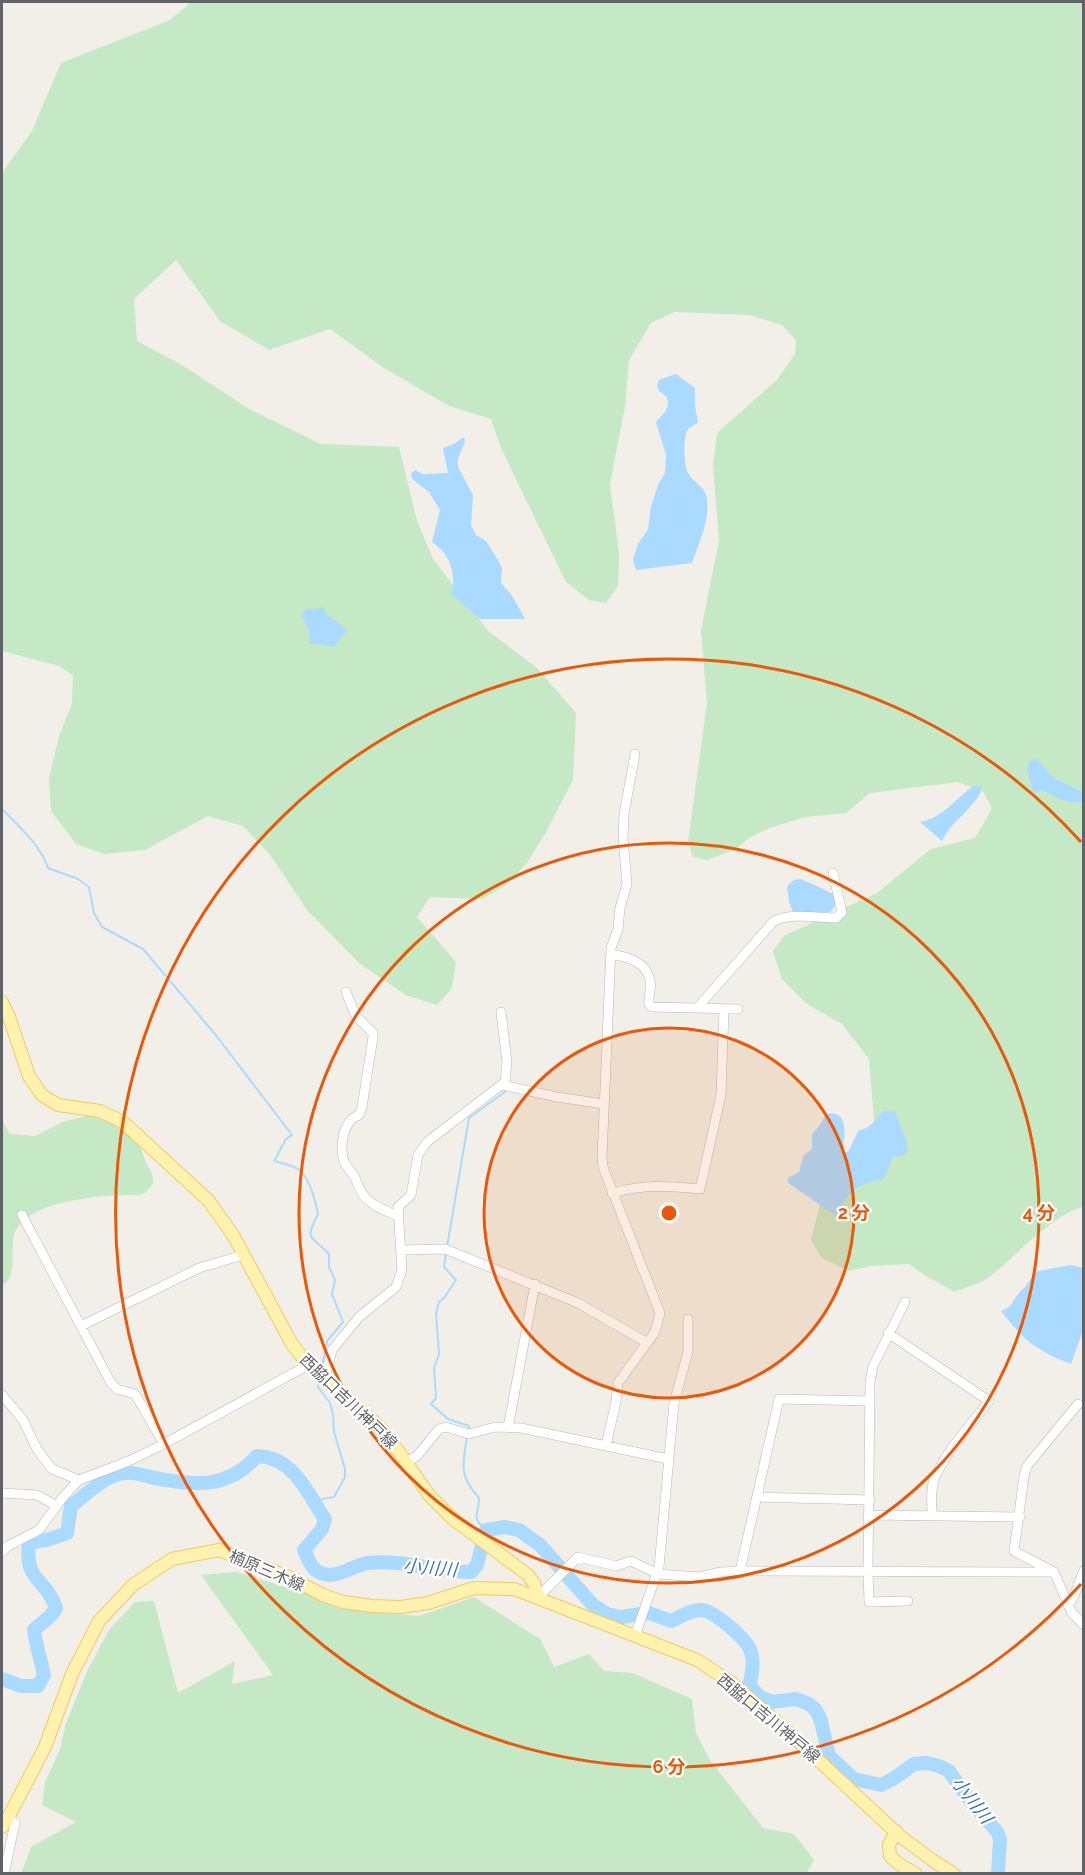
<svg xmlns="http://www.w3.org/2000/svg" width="1085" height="1875" font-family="Raleway,'Noto Sans JP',sans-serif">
<rect width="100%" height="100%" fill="#f1efe8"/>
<!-- green -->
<path fill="#c5e8c5" d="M191,2H1083V792L1054,778L1040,762L1034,792L1042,790C1055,797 1067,803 1083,803V1207C1054,1213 1014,1258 989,1277C980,1284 966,1287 955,1292L926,1276L909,1264L871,1266L848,1271L822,1258L811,1240L821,1200L861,1152L874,1120L869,1059L842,1024L807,1004L782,979L773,951L784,936L877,893L931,849L975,838L992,809L984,792L958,782L870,793L846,813L805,817L770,828L749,838L734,850L707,860L693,857L688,842L707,703L701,630L719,541L713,465L717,433L777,380L795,354L796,340L782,325L750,315L675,312L651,323L629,360L625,406L610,484L619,554L618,586L606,603L589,600L566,582L501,448L491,419L449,406L384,368L330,329L269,350L220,321L176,260L134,299L137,341L182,365L249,409L321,444L399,447L417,521L433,559L488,631L537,668L576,713L573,780L545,834L527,863L506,885L482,899L430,897L417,917L456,962L452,988L437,1005L406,995L360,964L307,910L271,856L243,826L208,816L145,850L104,854L76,844L51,811L49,779L59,736L72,704L73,675L59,666L2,651V173L32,131L61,63L170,20Z
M86,1116C104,1116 132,1134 141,1149C143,1153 144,1158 146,1163C150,1171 154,1174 153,1184L145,1193L139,1195C109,1194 24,1199 14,1235C11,1248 15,1264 10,1276C9,1280 4,1284 2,1287V1121L10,1134L35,1136L63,1122Z
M236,1572L368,1612L419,1616L474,1597L540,1639L554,1667L589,1654L604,1671L632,1673L692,1699L696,1733L710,1760L763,1828L794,1834L814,1860L806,1874H21L31,1847L76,1822L42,1805L45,1783L61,1747L65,1726L87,1671L109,1630L135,1602L154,1601L178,1693L235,1661L232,1684L273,1675L201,1575Z"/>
<!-- water -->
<path fill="#aadaff" d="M676,374L695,388V405L698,423C694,425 689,427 687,431C683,439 684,465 688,473C693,482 706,487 707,499C710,521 699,542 692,563L636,570L633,560L638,544L648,529L651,506L659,483L665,473L666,455L656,422C666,412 676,401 659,391L657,385L659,380Z
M464,437L465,442L458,458V467L473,495L471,525L476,535L486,541L498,560L502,568L501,583L511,594L525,619H480L451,594C457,575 450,553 432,542L440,510L429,492L412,479L411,474L415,470L423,474L448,473L443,448L454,444Z
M322,607L327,615L347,630L334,647C323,646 322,643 309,644L310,630L306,625L302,615L307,608L313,610Z
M1035,759L1040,762L1054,778L1083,792V803C1065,803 1057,798 1042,790L1034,793L1027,769L1029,761Z
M974,786H981L982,789C974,809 952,820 942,841L920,822C945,817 954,799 974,786Z
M800,879C805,880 832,893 834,895C835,898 835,903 835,906L830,912L794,914L789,902L787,886L794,880Z
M883,1111L895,1112L906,1140L908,1151L904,1155L893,1157C888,1165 889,1172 883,1179C859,1184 843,1191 839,1218L788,1183V1178L799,1172L803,1156L812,1149V1134L820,1125L826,1114C850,1108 845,1138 842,1152H848L858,1131C871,1127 876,1122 883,1111Z
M1070,1265L1084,1268L1083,1330L1071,1364C1035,1350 1024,1340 1001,1311C1014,1306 1011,1302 1019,1293C1027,1285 1029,1283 1034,1272Z"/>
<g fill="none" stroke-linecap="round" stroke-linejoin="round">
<!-- stream -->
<path stroke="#aadaff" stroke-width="2" d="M2,809C20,828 39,843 48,868L78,879L89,887L94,913L102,927L143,949L215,1034L292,1135L286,1139L274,1161C281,1163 292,1165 298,1169C310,1178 315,1200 318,1214C304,1241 311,1235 329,1254V1267L335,1280L332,1294L343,1322L327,1341L321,1372
M447,1247L469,1118L506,1091
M446,1253L444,1267L456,1280L444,1298L439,1302L436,1313L439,1354L434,1368L436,1398L431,1404L448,1419L469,1426L468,1430
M467,1436C463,1464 458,1475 479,1498C479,1515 470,1517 486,1530
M312,1501L334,1497L345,1477V1469L334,1432L333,1415L330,1403L318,1387L319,1380"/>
<!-- river -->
<path stroke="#aadaff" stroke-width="14" d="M2,1679L21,1686H38L44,1675C41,1660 36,1646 34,1630C42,1622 51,1618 56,1608C46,1578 24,1582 29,1543L50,1539L67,1533L71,1506C86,1495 107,1473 126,1473C135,1472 146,1476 154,1478C194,1485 227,1490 257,1456C294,1457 307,1493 325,1519L322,1529L304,1550C309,1560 311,1571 324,1574C339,1578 353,1565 368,1563C403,1559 437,1573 471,1572L477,1565L486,1530L505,1527L519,1530L540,1545L592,1604L607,1614L621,1617L649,1613L671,1621C680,1617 692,1609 702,1610C714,1611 748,1640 751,1652C754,1661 752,1675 749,1685L760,1697L772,1702L796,1699L809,1704L816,1710L821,1721L829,1756L854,1779L881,1785L893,1779L914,1764L927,1763L939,1766L949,1771L969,1799L998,1833L1000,1840L998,1874"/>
<defs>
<path id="minor" d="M611,954C627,957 646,961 650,980C652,987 648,996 649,1004L652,1007L738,1009
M346,992L356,1016L373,1033V1037L362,1107L359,1115C343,1121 339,1145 344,1161C345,1166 351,1171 354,1176C358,1183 359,1191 365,1197C374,1207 386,1211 398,1216
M697,1008L773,922C788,912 818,918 836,918L842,912L833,873
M502,1085L557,1097L604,1104
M612,1193C645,1184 666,1186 700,1189L721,1095L724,1009
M22,1215L111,1383L117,1389L135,1394L164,1444
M401,1250L445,1249L578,1303L646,1342
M905,1302L873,1366L870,1382L868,1571L869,1602L908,1601
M81,1326L199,1268L243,1255
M888,1333L989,1401C971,1425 947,1450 935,1477C930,1488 932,1503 932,1515
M325,1379L332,1350L359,1317L396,1287L402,1270L398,1207L411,1195L418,1155L427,1142L505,1082L507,1062L501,1012
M2,1395L23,1420L37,1449L52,1469L79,1480
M1078,1404L1027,1466L1024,1476L1014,1551L1054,1572L1072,1613L1084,1625
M508,1428L535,1284
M606,1446L616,1401L618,1383L655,1332L660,1313L603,1167L602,1158L611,948L618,929L620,908L627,884L623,838L624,814L635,754
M406,1462L417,1456L439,1429L446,1427L469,1434L495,1427L521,1428L668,1459
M2,1493L37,1495L57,1506
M757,1497L870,1500
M870,1515L1020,1517
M2,1552L8,1546L39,1530L64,1496L79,1480L129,1461L164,1444L308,1365
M740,1571L779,1399L870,1401
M538,1597L578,1557L616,1566L631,1561L658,1574L699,1577L721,1572L740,1571L1054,1572
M1068,1605L1074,1596L1084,1570
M635,1636L659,1567L674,1403L688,1352V1319
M4,1874L15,1823L8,1818"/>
<path id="major" d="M2,1002L9,1017L29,1076L42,1095L58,1105L100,1111L123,1122L208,1200L233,1235L292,1344L308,1365L370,1418L387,1435L429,1495L453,1519L528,1575L534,1583L538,1597
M2,1827L8,1818L45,1747L72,1674L99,1621L133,1585L172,1559L219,1550L289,1577L323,1595L343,1602L372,1606L401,1607L428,1603L474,1588L514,1589L697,1660L732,1683L787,1731L900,1836L932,1860L954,1874
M896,1831L889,1845L890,1856L899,1864L916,1874"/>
</defs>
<!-- minor casing -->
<use href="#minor" stroke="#b5b8bc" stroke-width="10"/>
<!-- major casing -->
<use href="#major" stroke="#f2c960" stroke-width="14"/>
<!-- minor -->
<use href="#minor" stroke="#fff" stroke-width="9"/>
<!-- major -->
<use href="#major" stroke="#fff2af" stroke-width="12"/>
</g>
<!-- distance rings -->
<circle cx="669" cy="1213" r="185" fill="#e8590c" fill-opacity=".12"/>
<g fill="none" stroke="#e8590c" stroke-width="3">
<circle cx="669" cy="1213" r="185"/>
<circle cx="669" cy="1213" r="370"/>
<path d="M1081 1584A554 554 0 1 1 1081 842"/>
</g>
<g text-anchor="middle" stroke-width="4.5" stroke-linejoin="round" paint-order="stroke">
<!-- street labels -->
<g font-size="16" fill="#5f6368" stroke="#fff">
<text transform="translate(349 1401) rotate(44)" y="6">西脇口吉川神戸線</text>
<text transform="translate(267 1570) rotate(23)" y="6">楠原三木線</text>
<text transform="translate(769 1718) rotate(40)" y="6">西脇口吉川神戸線</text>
</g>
<!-- water labels -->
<g font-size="18" font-style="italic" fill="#4174aa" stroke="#fff">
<text transform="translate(430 1568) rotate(5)" y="6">小川川</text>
<text transform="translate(972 1800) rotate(52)" y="6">小川川</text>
</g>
</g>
<circle cx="669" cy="1213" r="9" fill="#e8590c" stroke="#fff" stroke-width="3"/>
<g font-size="18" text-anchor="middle" font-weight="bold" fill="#e8590c" stroke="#fff" stroke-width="4.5" stroke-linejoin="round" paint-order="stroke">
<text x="854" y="1219">2 分</text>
<text x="1039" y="1219">4 分</text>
<text x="669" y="1773">6 分</text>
</g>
<!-- border -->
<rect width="1085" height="1875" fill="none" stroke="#5f6368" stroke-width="6"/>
</svg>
